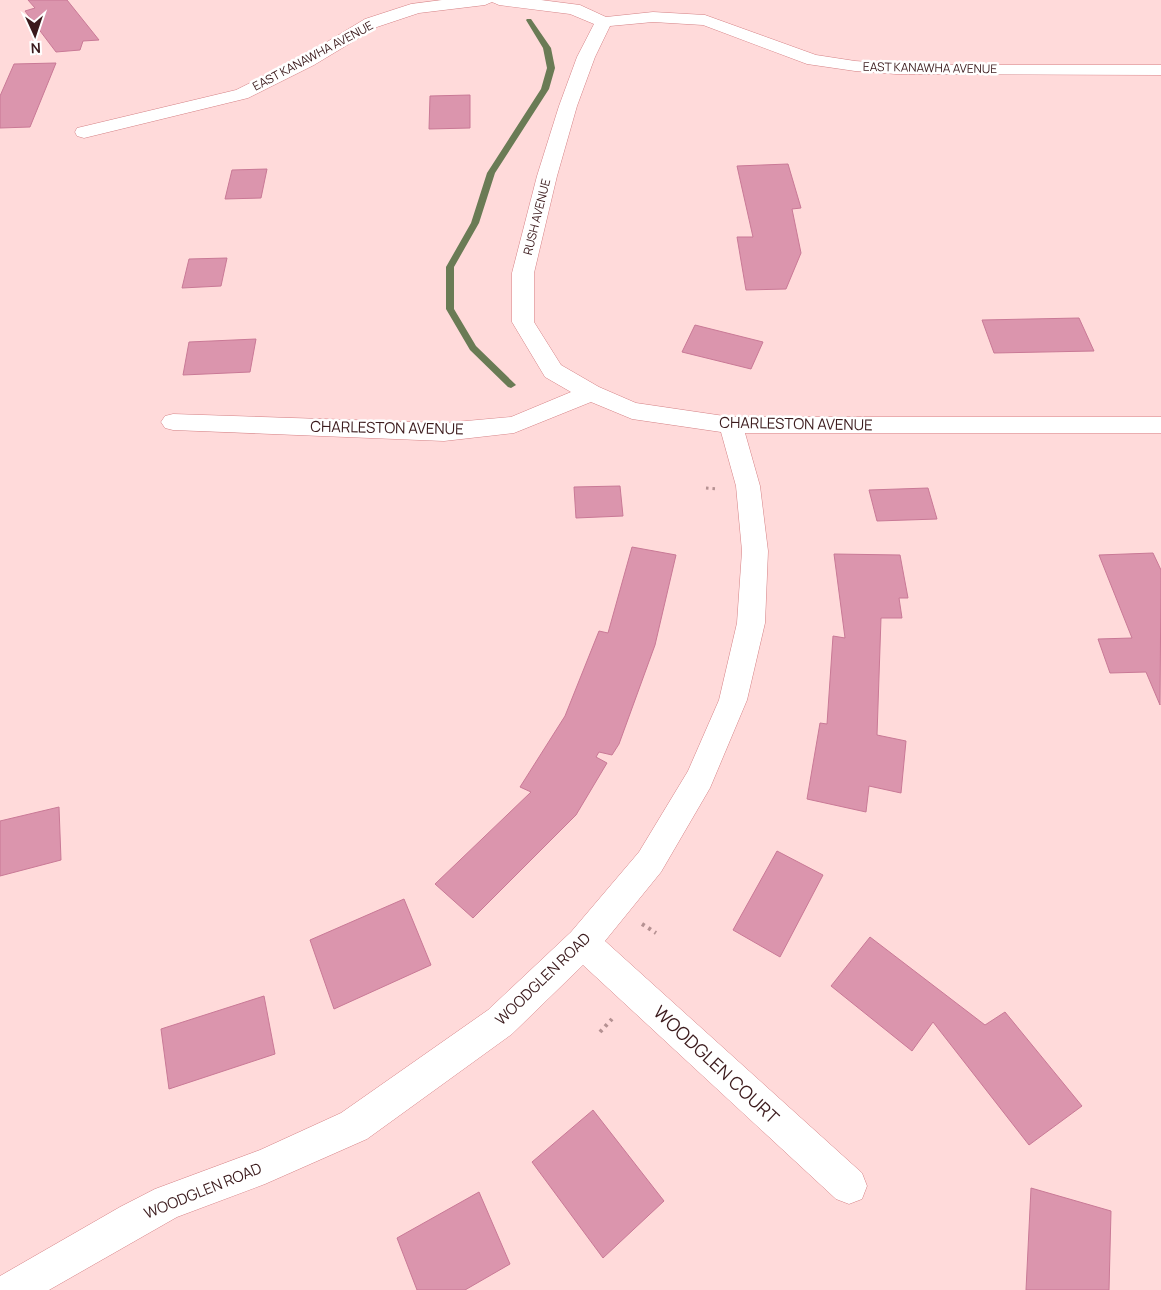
<svg xmlns="http://www.w3.org/2000/svg" width="1161" height="1290" font-family="Manrope,sans-serif">
<rect width="100%" height="100%" fill="#ffdada"/>
<g fill="none" stroke-linecap="round" stroke-linejoin="round">
<!-- stream -->
<path fill="#6a7b55" fill-rule="evenodd" d="M527,19H531L551,48L555,68L549,89L495,173L479,223L454,267V309L476,346L514,383L516,385L511,388L508,387L470,350L446,309V267L471,223L487,173L541,89L547,68L543,48L526,20Z"/>
</g>
<!-- building -->
<path fill="#db95ad" stroke="#c97996" d="M28,0H67L99,40L83,41L80,50L56,52L25,11L35,8Z
M56,63L30,127L0,128V96L14,64Z
M470,95V128L429,129L430,96Z
M788,164L801,208L792,209L801,253L786,289L746,290L737,237H753L737,166Z
M267,169L261,198L225,199L232,170Z
M227,258L221,286L182,288L189,259Z
M1079,318L1094,351L994,353L982,320Z
M695,325L763,342L751,369L682,352Z
M256,339L250,372L183,375L189,342Z
M620,486L623,516L576,518L574,487Z
M928,488L937,519L877,521L869,490Z
M632,547L676,555L655,645L619,744L612,755L599,752L596,757L607,763L576,815L473,918L435,884L531,792L520,787L565,716L599,631L608,633Z
M1153,553L1161,570L1160,705L1146,672L1110,673L1098,639L1132,638L1099,555Z
M834,554L900,555L908,598H899L902,618H881L877,735L906,741L901,793L869,786L866,812L807,799L820,723L827,724L833,636L845,638Z
M59,807L61,860L0,876V821Z
M777,851L823,875L780,957L733,930Z
M404,899L431,965L334,1009L310,940Z
M870,937L985,1025L1005,1012L1082,1106L1029,1145L933,1022L912,1051L831,986Z
M264,996L275,1054L169,1089L161,1029Z
M593,1110L664,1201L603,1258L532,1162Z
M1031,1188L1111,1211L1109,1290H1026Z
M479,1192L510,1264L465,1290H417L397,1238Z"/>
<g fill="none" stroke-linecap="round" stroke-linejoin="round">
<defs>
<path id="minor" d="M442,0H541L580,5L606,17L653,12L705,15L816,55L855,61L896,64L966,65H1161V75L896,74L855,71L807,64L703,25L653,22L610,26L595,57L577,106L557,176L534,273V322L561,365L599,387L636,403L731,417H1161V433H745L760,486L768,551L765,623L747,700L710,788L661,872L605,941L862,1173L867,1186L862,1199L849,1204L836,1199L583,965L512,1034L367,1139L265,1184L177,1217L49,1290H0V1276L120,1207L155,1189L260,1150L341,1113L488,1010L571,932L639,852L688,771L719,700L737,623L742,551L736,486L721,432L632,419L591,402L514,433L444,441L173,430L165,428L161,422L165,416L173,414L444,423L511,417L571,392L545,377L512,322V273L537,176L559,106L577,57L594,24L570,14L499,5L492,2L485,5L419,13L377,27L314,65L248,98L84,138L77,136L75,132L77,128L236,90L302,57L365,19L411,4Z"/>
</defs>
<!-- minor casing -->
<use href="#minor" stroke="#d58185" stroke-width="1"/>
<!-- path-far1 -->
<path stroke="#b59192" stroke-width="3" stroke-dasharray="2.5 4" stroke-linecap="butt" d="M706,488L718,489"/>
<!-- path -->
<path stroke="#b59192" stroke-width="4" stroke-dasharray="3 4.5" stroke-linecap="butt" d="M642,924L656,933
M600,1032L612,1019"/>
<!-- minor -->
<use href="#minor" fill="#fff" fill-rule="evenodd"/>
</g>
<g text-anchor="middle" stroke-width="5" stroke-linejoin="round" paint-order="stroke">
<!-- far-street labels -->
<g font-size="12" fill="#3b1a1c" stroke="#fff">
<text transform="translate(313 56) rotate(-28)" y="4">EAST KANAWHA AVENUE</text>
<text transform="translate(930 68) rotate(1)" y="4">EAST KANAWHA AVENUE</text>
<text transform="translate(537 217) rotate(-76)" y="4">RUSH AVENUE</text>
</g>
<!-- street labels -->
<g font-size="15" fill="#3b1a1c" stroke="#fff">
<text transform="translate(796 424) rotate(1)" y="5">CHARLESTON AVENUE</text>
<text transform="translate(387 428) rotate(1)" y="5">CHARLESTON AVENUE</text>
<text transform="translate(543 979) rotate(-44)" y="5">WOODGLEN ROAD</text>
<text transform="translate(203 1191) rotate(-22)" y="5">WOODGLEN ROAD</text>
</g>
<!-- near-street labels -->
<g font-size="18" fill="#3b1a1c" stroke="#fff">
<text transform="translate(716 1065) rotate(43)" y="6">WOODGLEN COURT</text>
</g>
</g>
<!-- north arrow -->
<g transform="translate(35 35) rotate(177)" stroke="#ffffff" stroke-width="4" paint-order="stroke">
<path d="M0-4L9 19L0 12L-9 19Z" fill="#3b1a1c"/>
<text y="-8" font-size="14" font-weight="bold" text-anchor="middle" fill="#3b1a1c">N</text>
</g>
</svg>
